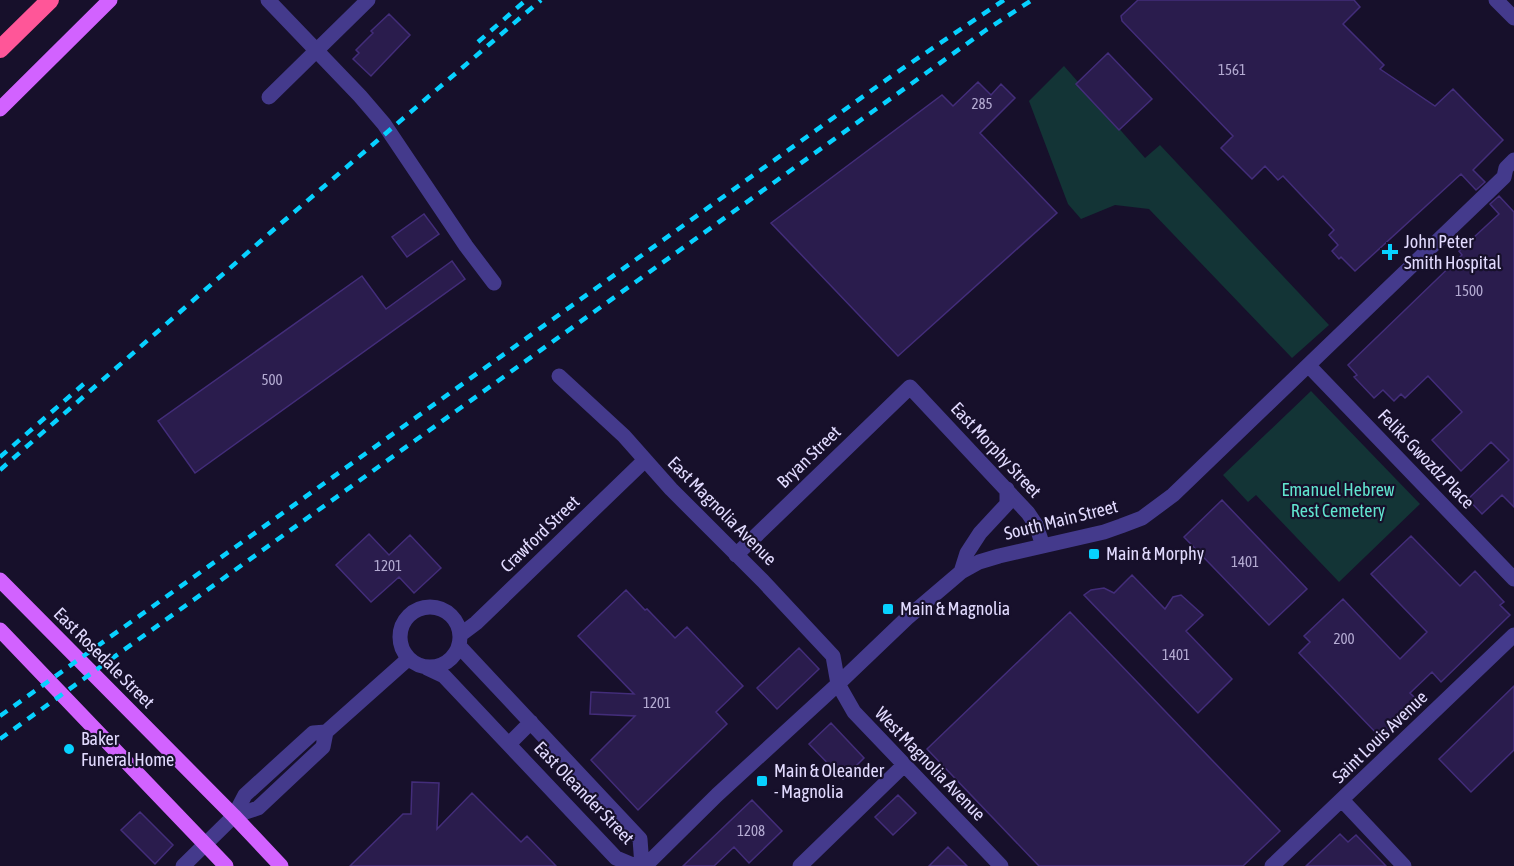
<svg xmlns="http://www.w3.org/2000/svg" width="1514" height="866" font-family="'Asap Condensed',sans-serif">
<rect width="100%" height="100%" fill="#17102b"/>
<!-- green -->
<path fill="#133436" d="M1064,66L1145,158L1160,145L1329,325L1292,358L1149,209L1115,205L1081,219L1068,204L1029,101Z
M1311,391L1420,504L1339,582L1256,495L1248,502L1223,475Z"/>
<!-- building -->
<path fill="#2a1c4d" stroke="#432d7a" stroke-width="1.5" d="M1138,0H1354L1360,7L1343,24L1384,65L1380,69L1435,106L1453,89L1503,140L1473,170L1485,182L1476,190L1461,174L1355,271L1341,257L1339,259L1332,251L1338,245L1329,235L1334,230L1283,176L1278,180L1265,166L1252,179L1221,148L1233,136L1122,21L1121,16Z
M389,14L410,35L371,76L353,59L359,53L356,50L373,33L371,31Z
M1108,53L1152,99L1119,130L1076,84Z
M978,82L991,95L1001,84L1015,98L980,133L1057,213L898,356L771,223L942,95L953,106Z
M1499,196L1514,212V507L1502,495L1482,514L1468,499L1509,460L1491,442L1461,471L1432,440L1462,412L1428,376L1405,398L1401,394L1394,401L1383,390L1374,398L1354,377L1357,375L1348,365L1462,255L1459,251L1499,214L1490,204Z
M424,214L439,234L407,257L392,237Z
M452,261L465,279L195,473L158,421L362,276L386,309Z
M1222,500L1307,589L1269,625L1184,537Z
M369,534L389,555L410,535L441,568L414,593L399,577L371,602L336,565Z
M1411,536L1460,586L1475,571L1504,602L1500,605L1510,615L1441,682L1432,672L1410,693L1419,702L1381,738L1299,653L1310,642L1304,636L1343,599L1400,659L1427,632L1371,574Z
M1132,575L1165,609L1173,597L1181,595L1203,615L1186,631L1232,679L1198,713L1084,595L1091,590L1104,588L1114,593Z
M626,590L645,610L647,609L675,638L687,627L743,686L716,712L727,724L638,810L591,760L635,716L590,714L591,692L634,694L578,636Z
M1070,612L1280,831L1243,866H1039L927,749Z
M799,648L819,669L777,709L757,688Z
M1514,686V750L1471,792L1439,759Z
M831,723L864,758L843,779L809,744Z
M412,782L439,783L437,829L472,793L521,842L527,836L556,866H350L403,814H411Z
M898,795L916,813L893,835L875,817Z
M752,800L782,831L749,863L734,847L714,866H683Z
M140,812L173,845L155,864L121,830Z
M1340,834L1348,842L1356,835L1386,866H1306Z
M948,847L967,866H929Z"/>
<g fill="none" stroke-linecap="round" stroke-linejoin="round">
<!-- minor -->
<path stroke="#443a8c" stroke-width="15" d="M268,0L360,96L384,124L466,246L494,283
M1496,0L1514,18
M269,97L368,0
M1309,366L1514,579
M559,376L624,436L671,489L763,581L833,656L838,684L854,712L1001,866
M736,555L910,387L1028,513L1036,525L1043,546
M961,572L967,553L980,533L1007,504V489
M400 637a30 30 0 1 1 60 0a30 30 0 1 1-60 0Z
M460,635L476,623L645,460
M459,646L640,839L642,866
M427,668L444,676L616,858L635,866
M509,744L531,722
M1342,800L1404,866
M234,816L258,808L323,747L326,732L408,659
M183,866L234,816L245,795L313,733L326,732
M645,866L717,795L838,684L907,618L961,572L979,562L999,556L1104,532L1121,526L1142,518L1173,495L1504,177L1506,168L1514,160
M800,866L904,765
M1272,866L1514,635"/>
<!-- major -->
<path stroke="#d262ff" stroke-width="15" d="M0,109L110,0
M0,580L234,816L281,866
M0,630L226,866"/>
<!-- highway -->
<path stroke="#ff5698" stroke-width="18" d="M0,49L50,0"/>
<!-- rail -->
<path stroke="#07d1ff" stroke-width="4.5" stroke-dasharray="9 8" stroke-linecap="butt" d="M478,42L526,0
M0,457L86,382
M0,470L271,232L541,0
M0,716L893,75L1004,0
M0,739L986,30L1032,0"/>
</g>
<!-- markers -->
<g fill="#07d1ff" stroke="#17102b" stroke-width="2">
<path d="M1387 243h6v6h6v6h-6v6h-6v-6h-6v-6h6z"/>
<rect x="1088" y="548" width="12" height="12" rx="3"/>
<rect x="882" y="603" width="12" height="12" rx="3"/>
<circle cx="69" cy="749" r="6"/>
<rect x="756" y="775" width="12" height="12" rx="3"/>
</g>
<g text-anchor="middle" stroke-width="4.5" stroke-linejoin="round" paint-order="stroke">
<!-- number labels -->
<g font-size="15" fill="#b4abd2">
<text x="1232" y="75">1561</text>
<text x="982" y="109">285</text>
<text x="1469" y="296">1500</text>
<text x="272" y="385">500</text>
<text x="1245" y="567">1401</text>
<text x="388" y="571">1201</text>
<text x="1344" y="644">200</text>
<text x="1176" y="660">1401</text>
<text x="657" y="708">1201</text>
<text x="751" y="836">1208</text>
</g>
<!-- poi labels -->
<g font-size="18" fill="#e2dbff" stroke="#17102b" text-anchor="start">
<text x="1404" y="248">John Peter<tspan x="1404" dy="21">Smith Hospital</tspan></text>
<text x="1106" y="560">Main &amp; Morphy</text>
<text x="900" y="615">Main &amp; Magnolia</text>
<text x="81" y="745">Baker<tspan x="81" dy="21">Funeral Home</tspan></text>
<text x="774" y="777">Main &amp; Oleander<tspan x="774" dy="21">- Magnolia</tspan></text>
</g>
<!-- street labels -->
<g font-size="18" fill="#e2dbff" stroke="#17102b">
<text transform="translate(996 450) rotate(47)" y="6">East Morphy Street</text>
<text transform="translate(809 457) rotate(-44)" y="6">Bryan Street</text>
<text transform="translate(1426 459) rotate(46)" y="6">Feliks Gwozdz Place</text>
<text transform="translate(722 511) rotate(45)" y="6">East Magnolia Avenue</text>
<text transform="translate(1061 520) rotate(-14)" y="6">South Main Street</text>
<text transform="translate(540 534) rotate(-44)" y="6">Crawford Street</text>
<text transform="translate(104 658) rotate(45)" y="6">East Rosedale Street</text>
<text transform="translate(1380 737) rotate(-44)" y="6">Saint Louis Avenue</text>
<text transform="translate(930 764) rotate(46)" y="6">West Magnolia Avenue</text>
<text transform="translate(584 793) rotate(46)" y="6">East Oleander Street</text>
</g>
<!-- park labels -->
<g font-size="18" fill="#61e4cf" stroke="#17102b">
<text x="1338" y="496">Emanuel Hebrew<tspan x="1338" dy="21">Rest Cemetery</tspan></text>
</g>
</g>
</svg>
